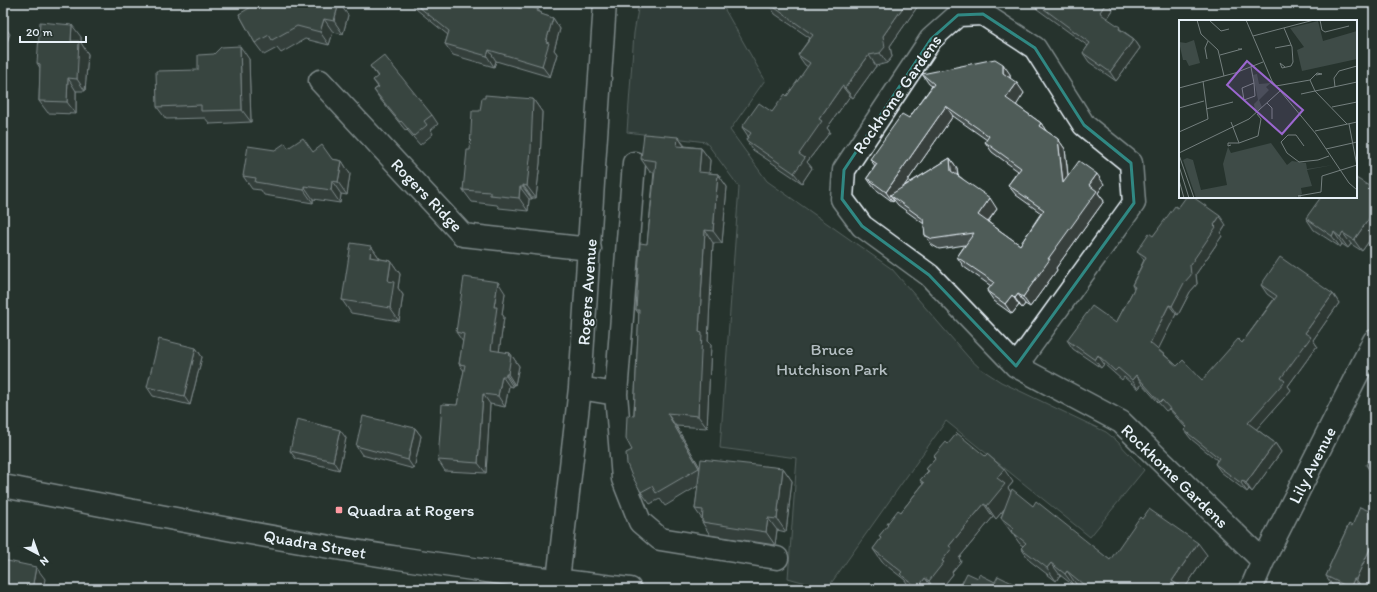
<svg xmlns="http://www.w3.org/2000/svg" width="1377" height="592" font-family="Itim,sans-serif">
<rect width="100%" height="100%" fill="#26332d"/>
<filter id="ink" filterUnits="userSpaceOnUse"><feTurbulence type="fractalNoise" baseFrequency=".025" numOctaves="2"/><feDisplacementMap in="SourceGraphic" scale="8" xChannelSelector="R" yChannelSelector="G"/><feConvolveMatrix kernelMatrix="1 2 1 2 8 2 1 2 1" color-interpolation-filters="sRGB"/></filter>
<g filter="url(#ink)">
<!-- green -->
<path fill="#3e4b47" stroke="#939ea0" d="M639,3H721L765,80L730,130L767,181L892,269L969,358L981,369L1001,382L1106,432L1116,440L1144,470L1090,537L946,421L827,589L788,578L797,458L720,448L739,187L706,142L627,132L634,33Z"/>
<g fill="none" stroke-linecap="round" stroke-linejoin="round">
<defs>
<path id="minor" d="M320,81L463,235L590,249
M634,163L616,394L623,479L640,522L660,539L777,558
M1016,366L1134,203L1131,163L1084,125L1035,48L983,14L958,15L931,39L844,170L842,199L862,226L929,275L1016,366L1121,422L1263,561
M580,388L616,394
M558,580L580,388L595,151L605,3
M1251,589L1263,561L1374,341"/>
<path id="major" d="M3,486C135,511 266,538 399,558C475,570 552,580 630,589"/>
</defs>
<!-- minor casing -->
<use href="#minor" stroke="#e8f1f8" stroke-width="25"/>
<!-- major casing -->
<use href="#major" stroke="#e8f1f8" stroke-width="25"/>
<!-- minor -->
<use href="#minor" stroke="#26332d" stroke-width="22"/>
<!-- major -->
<use href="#major" stroke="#26332d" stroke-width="22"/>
</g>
<!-- wall -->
<path fill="#454f4d" stroke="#e8f1f8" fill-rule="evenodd" d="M411,3H504L520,8L538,9L540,12L543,15L553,18L560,29L554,50L557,54L550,77L496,61L494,67L453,55L445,44L448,35L416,9Z
M768,3L830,5L831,3H920L890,46L892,57L887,63L876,66L853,98L850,96L827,128L830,132L807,162L812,168L802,183L753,150L746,140L748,136L742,127L772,112L787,96L808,67L805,65L798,55L810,38L775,14Z
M1034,3H1108L1113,10L1107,19L1123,31L1134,39L1140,48L1116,81L1089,62L1083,53L1088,46L1037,9Z
M239,14L348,15L343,34L333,32L329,45L305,39L281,53L277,48L264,55L255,43Z
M81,37V43L88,54L85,91H76V114L48,113L39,101L40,68L37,63Z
M249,59L251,122L210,124L205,118L166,119L157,107L198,70Z
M370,66L432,115L438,124L431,130L433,134L420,145L407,130L406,131L380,99L374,90L378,87L373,80L378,77Z
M922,74H1010V78L1024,93L1016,105L1041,123L1046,131L1058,139L1065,149L1068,175L1104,184L1098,193L1104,201L1056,268L1057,270L1030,307L1025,304L1022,308L1019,305L1012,314L994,301L987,291L991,286L964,267L957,257L965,245L939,249L932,245L925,235L924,224L898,205L894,200L893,202L874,188L867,178L875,166L870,159L909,118L932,86L929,84ZM953,116L987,140L985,142L992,152L1018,171L1008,185L1016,195L1041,213L1020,245L988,222L997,209L958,175L957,168L950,158L904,186Z
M533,99L542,112L540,163L536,198H532V199H529L528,211L499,208L497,205L472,202L463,190L470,150Z
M678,137L685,146L701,148L710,160L709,173L718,174L727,187L722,243H713L708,341L711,345L707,428L676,426L700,468H783L792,481L786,532L777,530L775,545L710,535L702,522V519L695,509L698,486L665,506L660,499L650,504L641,492L632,450L639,314L636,310L647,244L654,172H650L641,159Z
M288,148L313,152L332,159L342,161L350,174L347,195L341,194L340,203L313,199V203L264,195L261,190L252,189L243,176L275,150Z
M1374,181V234L1362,251L1351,244L1348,248L1342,244L1340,247L1314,230L1306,218L1369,186Z
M1178,208L1226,225L1221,233L1222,236L1196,274L1197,284L1190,292L1178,315L1176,314L1158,349L1177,366L1202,380L1242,343L1274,299L1267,294L1261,285L1333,294L1339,303L1313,340L1317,346L1288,386L1291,390L1256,429L1275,443L1281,452L1252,492L1249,489L1247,492L1221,472L1215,464L1217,460L1191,439L1184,430L1186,428L1169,409L1166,411L1142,384L1138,389L1124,377L1122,380L1104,364L1101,368L1073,349L1067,340L1116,323L1134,289L1132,285L1144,260L1137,251L1153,236Z
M371,246L380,259L391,261L400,274L398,288L403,295L399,321L351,313L342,300Z
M505,293L502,314L504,317L499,352L510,353L519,366L515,385L513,384V387L509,386L505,407L490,404L486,473L445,471L438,460L457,405L464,371L459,364L463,342L456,332Z
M196,348L202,357L190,405L153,396L147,387Z
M415,428L421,436L414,469L362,455L356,446Z
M346,438L339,470L296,459L290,451Z
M948,444L1013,482L1008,488L1011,492L1033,506L1110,560L1207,555L1184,589H1082L1076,584L1074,586L1060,575L1056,581L1030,561L1021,548L1023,546L1020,544L1001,518L1004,509L996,519L993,517L959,558L961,561L952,572L953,574L941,589H912L909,587L905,580L882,562L873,549L881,539L879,536L888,526L887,524L901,512L923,484L920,480L928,471L926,469L936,458L934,456Z
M1374,453V477L1366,465Z
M1349,524L1366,589H1335L1326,576L1330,568L1329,567Z"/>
<!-- shaded-wall -->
<path fill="#38403e" stroke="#e8f1f8" d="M339,3L348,15L343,34L334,21Z
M906,3H920L890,46L892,57L887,63L880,53L883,36Z
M1106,3H1108L1113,10L1106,20L1101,14L1100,12Z
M553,18L560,29L554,50L557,54L550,77L542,66L546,42Z
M324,19L333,32L329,45L320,32Z
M3,24L10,34L3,53Z
M72,25L81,37V43L88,54L85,91L77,79L71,41Z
M1134,39L1140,48L1116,81L1110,72Z
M240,46L249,59L251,122L242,110Z
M489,50L496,61L494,67L487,56Z
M869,55L876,66L853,98L845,88Z
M1003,64L1010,74V83L1003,73Z
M68,78L76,91V114L67,102Z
M1017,83L1024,93L1014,109L1006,98Z
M842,86L850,96L827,128L830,132L807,162L812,168L802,183L794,173L799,154L819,119Z
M533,99L542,112L540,163L536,198L527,186Z
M946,106L953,116L895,199L890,195L894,200L893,202L886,192Z
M1041,123L1048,134L1039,126Z
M678,137L686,149L677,146Z
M1058,139L1065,149L1070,193L1063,183Z
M701,148L710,160L708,185L699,172Z
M950,158L957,168L958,181L951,171Z
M342,161L350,174L347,195L338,182Z
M718,174L727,187L722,243L713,231Z
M1097,174L1104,184L1098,193L1104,201L1056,268L1057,270L1030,307L1023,297L1048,259L1089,185Z
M332,181L341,194L340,203L331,190Z
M523,185L532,198V199L523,187Z
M304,186L313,199V203L304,190Z
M520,187L529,199L528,211L519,198Z
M990,198L997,209L985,225L978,215Z
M1373,213L1374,214V234L1362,251L1354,240Z
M1220,216L1226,225L1221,233L1222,236L1196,274L1197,284L1190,292L1178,315L1172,306L1190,265L1214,225Z
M705,230L713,243L708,341L711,345L707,428L698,416L699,332Z
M1334,232L1342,244L1340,247L1332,236Z
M1343,233L1351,244L1348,248L1340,237Z
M371,246L380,259L378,270L370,257Z
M391,261L400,274L398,288L403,295L399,321L390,308L388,281Z
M498,282L505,293L502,314L504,317L498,360L491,350L494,307Z
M3,283L4,284L3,311Z
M1018,294L1025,304L1022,308L1015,298Z
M1333,294L1339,303L1313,340L1317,346L1288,386L1291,390L1254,432L1248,423L1281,378L1305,333Z
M1012,295L1019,305L1012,314L1005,304Z
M1169,305L1176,314L1157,352L1150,343Z
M196,348L202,357L190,405L184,396Z
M510,353L519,366L515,385L508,374Z
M1098,355L1104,364L1101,368L1095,360Z
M506,374L513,384V387L506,376Z
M1136,375L1142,384L1138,389L1132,380Z
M502,376L509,386L505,407L498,396Z
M483,394L490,404L486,473L478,463Z
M667,413L676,426L708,481L699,468Z
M415,428L421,436L414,469L408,460Z
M340,430L346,438L339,470L333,461Z
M1275,443L1281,452L1252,492L1246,483Z
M783,468L792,481L786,532L777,519Z
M1004,469L1013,482L1008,488L1014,497L996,519L987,506L997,478Z
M1242,480L1249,489L1247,492L1241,483Z
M984,504L993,517L959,558L961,561L952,572L953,574L941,589H934L929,581L942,561L949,546Z
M768,518L777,530L775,545L766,532Z
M1374,540V572L1366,589H1363L1356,579Z
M1198,543L1207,555L1184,589H1178L1172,581Z
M1051,563L1060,575L1056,581L1047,568Z
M36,567L45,579L43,589H32Z
M1067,571L1076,584L1074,586L1065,574Z
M925,578L933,589H918V588Z
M1354,579L1362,589H1351L1350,588Z"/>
<!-- building -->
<path fill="#505c59" stroke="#e8f1f8" d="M254,3H339L334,21L324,19L320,32L297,26L272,40L269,35L255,43L239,14L253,6L252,5Z
M414,3H504L520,8L521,4L538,9L537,11L542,13L541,14L553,18L546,42L549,43L542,66L489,50L487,56L445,44L449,31Z
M768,3H827L830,5L831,3H906L883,36L885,47L880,53L869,55L845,88L842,86L819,119L822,121L799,154L805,158L794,173L746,140L751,133L742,127L759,103L772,112L785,94L787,96L810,63L798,55L813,35Z
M1036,3H1106L1100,12L1101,13V14L1120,27L1119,29L1134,39L1110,72L1083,53L1090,43Z
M40,22L72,25L71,41H79L77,79L68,78L67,102L39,101L40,64L37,63Z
M240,46L242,110L201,111V105L157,107L156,71L198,70V55L214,54L221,47Z
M384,55L432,115L424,121L427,125L414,136L401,121L400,122L374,90L379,87L373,80L378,76L370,66Z
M995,59L1003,64V73L1017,83L1006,98L1041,123L1039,126L1058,139L1063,183L1079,161L1097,174L1089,185L1097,191L1048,259H1050L1023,297L1018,294L1015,298L1012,295L1005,304L987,291L994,282L957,257L974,233L932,239L925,235L923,219L890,195L950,158L951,171L990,198L978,215L1020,245L1044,210L1008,185L1021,168L985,142L989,136L946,106L886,192L867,178L877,164L870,159L902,114L909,118L934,84L922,74Z
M485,95L533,99L531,150L527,186L523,185V187H520L519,198L490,195V192L463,190L467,150H470L472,111H480L482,98H485Z
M644,134L678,137L677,146L701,148L699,172L718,174L713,231L705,230L699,332L702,333L698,416L667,413L699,468L656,493L652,486L641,492L631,474L627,464L626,453L632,450L626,439L627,415L634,416L639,310H636L640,243L647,244L656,161L641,159Z
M303,138L313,152L322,145L332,159L342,161L338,182L332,181L331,190L304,186V190L255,182L256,178L243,176L248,146L275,150L285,143L288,148Z
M1356,178L1369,186L1374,181V208L1371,211L1373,213L1354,240L1343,233L1340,237L1334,232L1332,236L1306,218L1321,197H1356Z
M1186,197H1193L1220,216L1214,225L1216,227L1190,265L1191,275L1184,283L1172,306L1169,305L1150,343L1177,366L1183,360L1202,380L1238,339L1242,343L1277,296L1261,285L1280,257L1333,294L1305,333L1311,337L1281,378L1285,381L1248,423L1275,443L1246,483L1242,480L1241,483L1215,464L1219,458L1184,430L1187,427L1162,400L1160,402L1136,375L1132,380L1118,368L1115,371L1098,355L1095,360L1067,340L1092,306L1116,323L1135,287L1132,285L1146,257L1137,251L1149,233L1153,236L1175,206L1178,208Z
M351,243L371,246L370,257L391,261L388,281L394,282L390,308L342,300Z
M464,277L498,282L494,307H497L491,350L510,353L509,356H511L508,374H506V376H502L498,396L483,394L478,463L438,460L442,404L457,405L465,365L459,364L464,334L456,332Z
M159,339L196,348L184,396L147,387Z
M363,416L415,428L408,460L356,446Z
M297,419L340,430L333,461L290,451Z
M957,433L985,456L987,454L1004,469L997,478L1005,484L987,506L984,504L949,546L952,548L942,561L944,562L929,581L925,578L918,588L900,574L902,572L873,549L881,538L879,536L888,525L887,524L898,510L901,512L924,483L920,480L929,471L926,469L936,458L934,456L946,442L948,444Z
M1374,453V471L1366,465Z
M701,459L783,468L777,519L768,518L766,532L702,522L703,510L695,509Z
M1012,489L1033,506L1036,501L1110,560L1140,517L1142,519L1149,509L1198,543L1172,581L1180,586L1178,589H1089L1067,571L1065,574L1051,563L1047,568L1021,548L1026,543L1011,531L1014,528L1001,518Z
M1360,507L1374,513V540L1356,579H1354L1350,588L1326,576L1330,567H1329L1349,524L1352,526Z
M3,560L36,567L32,589H3Z
M967,573L978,578L979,574L995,582L998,576L1024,589H959Z"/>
</g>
<!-- marked area -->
<path d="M0 0H1377V592H0ZM983,14L1035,48L1084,125L1131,163L1134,203L1016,366L929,275L862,226L842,199L844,170L931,39L958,15Z" fill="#26332d" fill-opacity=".55" fill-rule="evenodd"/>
<path fill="none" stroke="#308883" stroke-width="3" stroke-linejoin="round" d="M983,14L1035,48L1084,125L1131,163L1134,203L1016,366L929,275L862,226L842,199L844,170L931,39L958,15Z"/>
<!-- markers -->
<rect fill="#ff9aa2" stroke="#26332d" stroke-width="1.5" x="335" y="506" width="8" height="8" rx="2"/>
<g text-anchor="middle" stroke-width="4" stroke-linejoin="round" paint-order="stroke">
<!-- street labels -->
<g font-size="17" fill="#e8f1f8" stroke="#26332d">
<text transform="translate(897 94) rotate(-55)" y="6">Rockhome Gardens</text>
<text transform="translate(427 195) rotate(46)" y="6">Rogers Ridge</text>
<text transform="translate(587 292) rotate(-86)" y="6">Rogers Avenue</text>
<text transform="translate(1312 465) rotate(-63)" y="6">Lily Avenue</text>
<text transform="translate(1175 476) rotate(44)" y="6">Rockhome Gardens</text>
<text transform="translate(315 544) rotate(10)" y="6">Quadra Street</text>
</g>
<!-- park labels -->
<g font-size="17" fill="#b5bfc3" stroke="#26332d">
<text x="832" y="355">Bruce<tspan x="832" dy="20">Hutchison Park</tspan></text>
</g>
<!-- poi labels -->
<g font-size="17" fill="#e8f1f8" stroke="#26332d" text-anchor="start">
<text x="347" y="516">Quadra at Rogers</text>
</g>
</g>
<!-- overview -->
<g transform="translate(1179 20)">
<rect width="178" height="178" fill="#26332d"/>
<path d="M139,1L144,21L178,11V39L123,51L118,30L125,27L111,8ZM15,20L21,43L10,46L7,40H4L0,22L7,23ZM78,54L80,64L92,63L87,67L90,70L80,80L83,87L76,93L75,84L79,80L74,55ZM92,123L108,145L113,141L127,143L128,149L154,145L128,150L133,166L122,168L123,174L116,178H17L4,140L8,138L14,140L22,170L48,165L44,144L49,127L52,133Z" fill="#3e4b47"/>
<path fill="none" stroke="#747f7e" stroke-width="1" d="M18,0L22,14L39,30L45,56M30,0L42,11L50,9M67,0L93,61L137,114L170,163L178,170M141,0L143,10L146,12L170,6M105,8L113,27L114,42L112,46L103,48L101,43L106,47M74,16L135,0M96,28L112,25M41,35L63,29H59M28,39L26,28L29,21M72,47L75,63L76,76L65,80L63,68L75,63M131,60L138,53L143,54L137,55M97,66L131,60L136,71L168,104M156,67L155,58L160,51L178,46M0,68L56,53L84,42M122,74L178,62M88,83L93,88V99M153,87L178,82M0,88L25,81M27,89L54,82M52,102L60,123M170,104L178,146M136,111L178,102M0,112L29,99L24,61M52,125L49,126V123H60L79,116L82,99L78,94M125,126L117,115H109L102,122L108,133L120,142L139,140L150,136M147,129L178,122M0,133L70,99L101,71M0,135L15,178M0,146L10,178M0,160L5,178M142,172L143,156L178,145M122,176H119L142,172"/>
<path fill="#9c67d0" fill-opacity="0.15" stroke="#9c67d0" stroke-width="2" d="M68,41L124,90L103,114L48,65Z"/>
<rect width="178" height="178" fill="none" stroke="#e8f1f8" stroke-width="2"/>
</g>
<!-- margin -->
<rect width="1377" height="592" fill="none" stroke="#26332d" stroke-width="16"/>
<rect x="8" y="8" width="1361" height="576" fill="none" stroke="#e8f1f8" stroke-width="1.5" filter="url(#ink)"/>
<!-- north arrow -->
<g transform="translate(38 554) rotate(139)" stroke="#26332d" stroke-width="3" paint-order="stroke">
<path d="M0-3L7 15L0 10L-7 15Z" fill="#e8f1f8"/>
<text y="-6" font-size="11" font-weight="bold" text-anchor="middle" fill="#e8f1f8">N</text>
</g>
<!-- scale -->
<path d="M20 36v6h66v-6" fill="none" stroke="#e8f1f8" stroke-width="2"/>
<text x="26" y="36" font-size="12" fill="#e8f1f8" stroke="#26332d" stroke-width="3" paint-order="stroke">20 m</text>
</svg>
